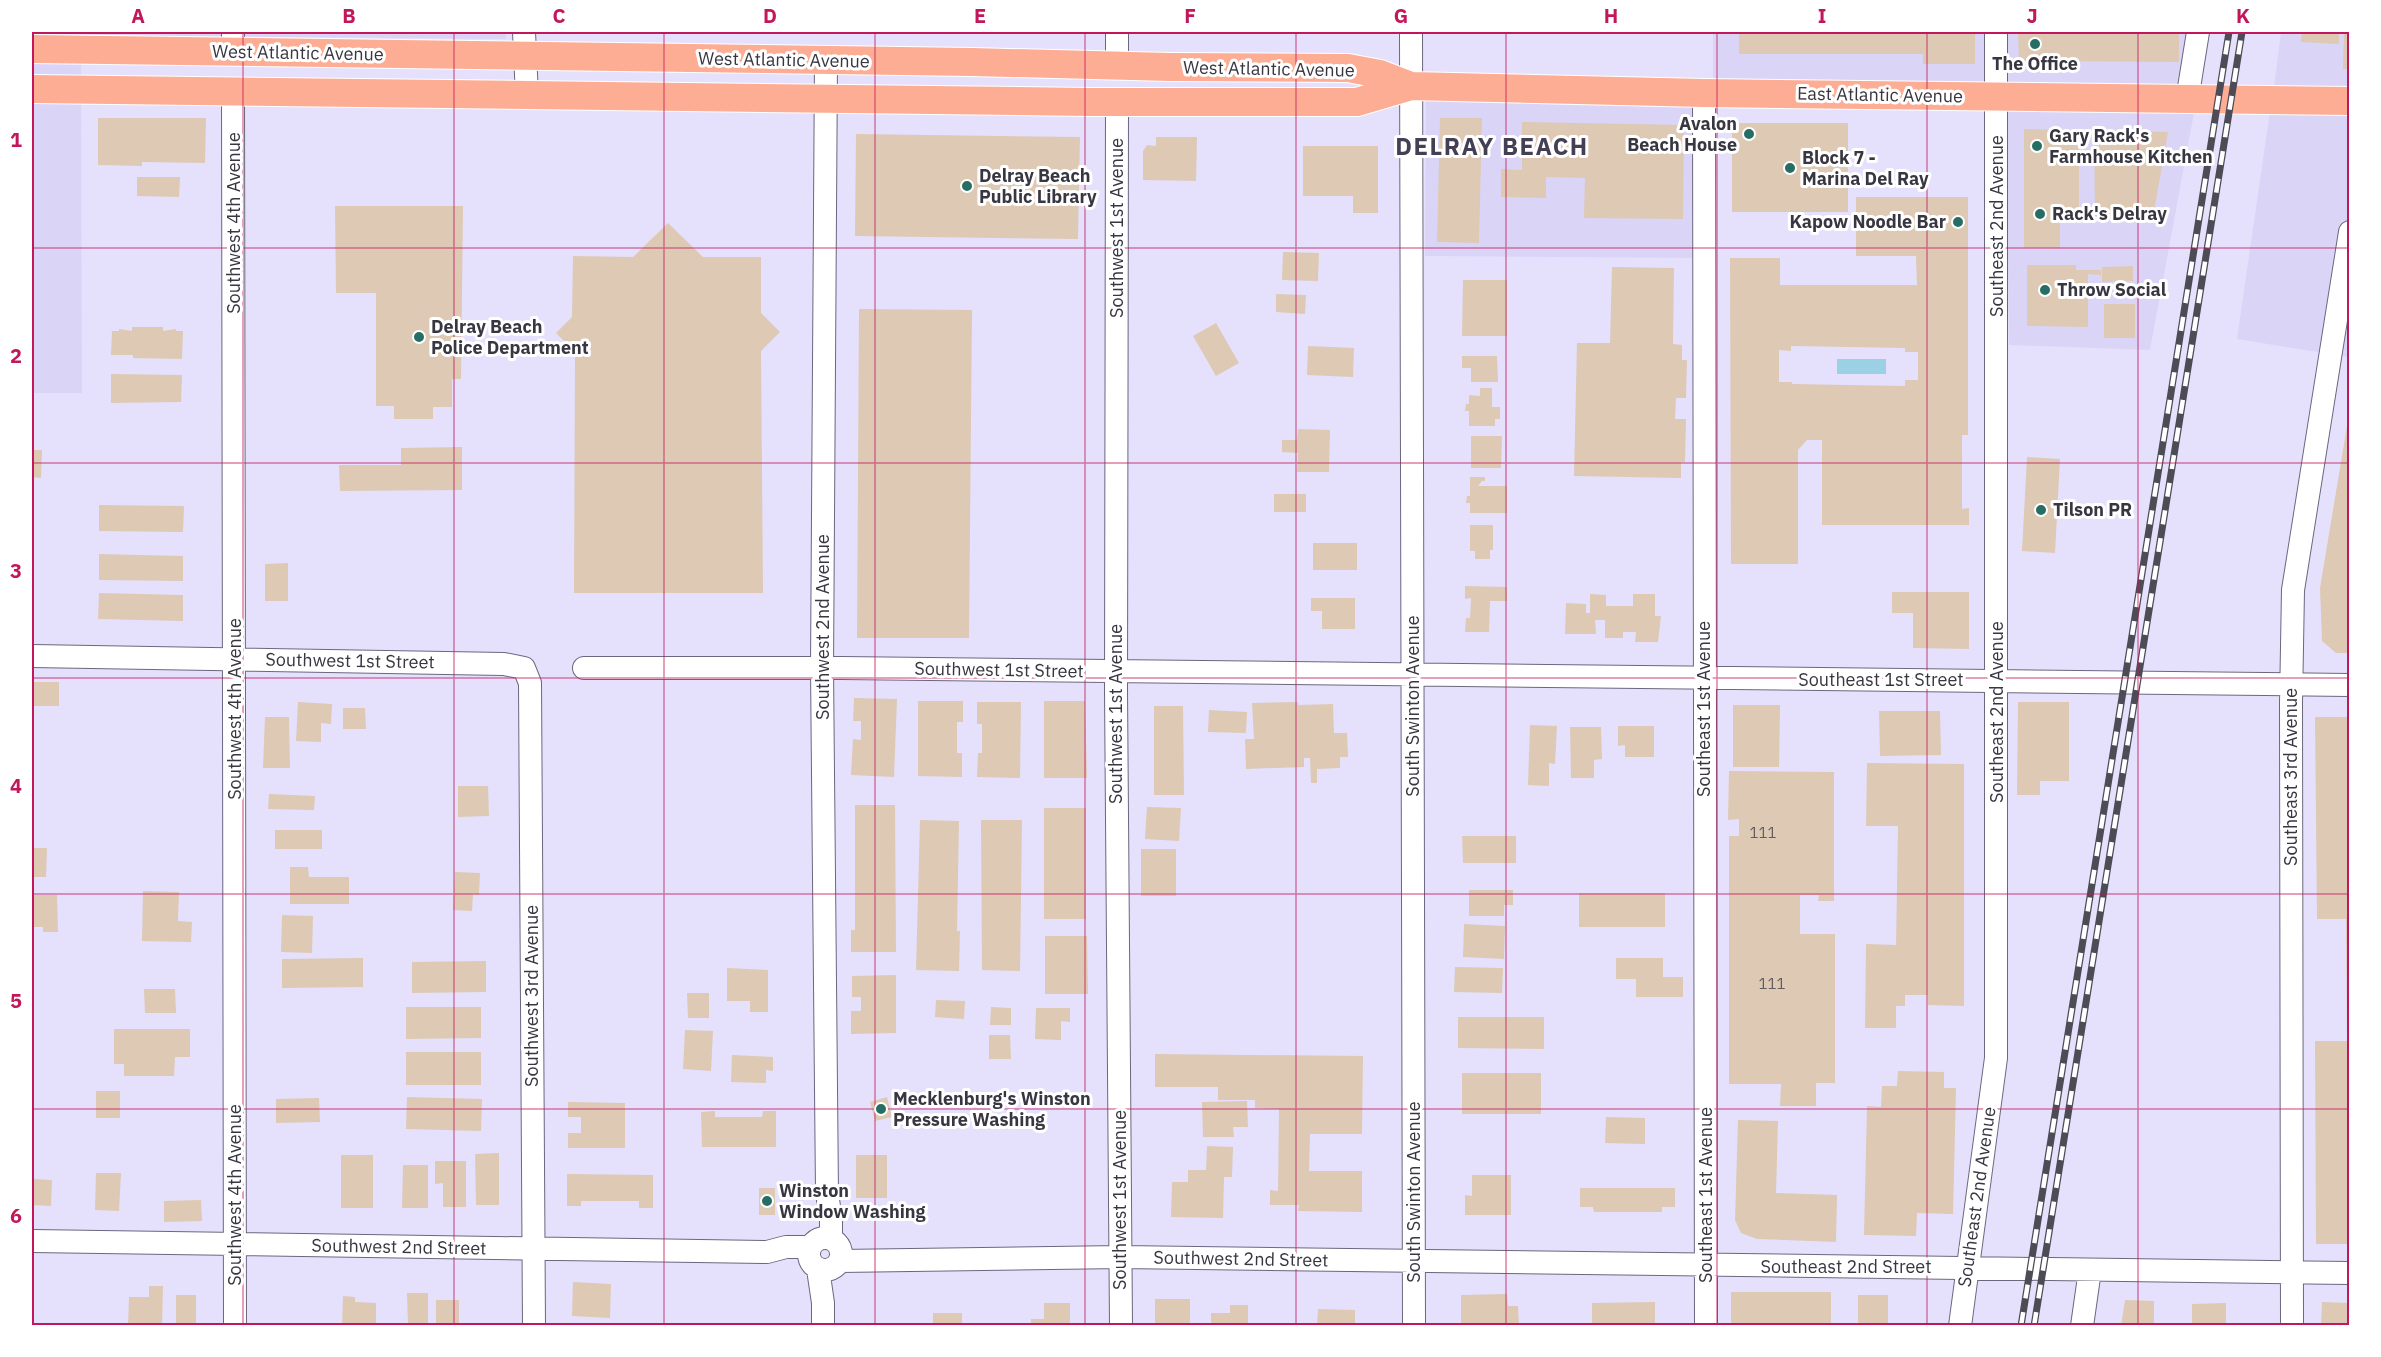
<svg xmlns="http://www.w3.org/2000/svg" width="2381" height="1357" font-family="'IBM Plex Sans',sans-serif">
<rect width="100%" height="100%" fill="#e5e1fc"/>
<!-- built -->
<path fill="#dad5f7" d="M32,32H506V39L81,35L82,393H32Z
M1713,32H2209L2150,350L2009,345L2006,83L1713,80Z
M2281,32H2349V88L2274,87Z
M1426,100L1695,104V258L1425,256Z
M2270,111L2349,113V357L2237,339Z"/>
<!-- water -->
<path fill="#9cd0e4" d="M1837,359H1886V374H1837Z"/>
<!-- building -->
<path fill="#ddc9b4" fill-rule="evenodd" d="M1739,32H1975V64H1923V54H1739Z
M2018,32H2179V62L2019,61Z
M2302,32H2339V44L2301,42Z
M2344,32H2350V69H2343Z
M98,118H206L205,163L142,162V166L98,165Z
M1440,118H1482L1479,243L1437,242Z
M1522,122L1684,125L1683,219L1584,218L1585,178L1546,177V198L1501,197V169L1522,170Z
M1732,123H1848V212H1732Z
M2024,129L2079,130V216H2060V248H2024Z
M2094,130L2168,132L2153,217L2095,216Z
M856,134L1080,137L1078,239L855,236Z
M1156,137H1197L1196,181L1143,180V151L1147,145L1156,146Z
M1303,146H1378V213H1353V196H1303Z
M137,177H180L179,197L137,196Z
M1856,197H1968V435H1962V509L1969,508V525H1822V440H1807L1798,450V564H1731L1730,258H1780V285H1917L1916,256H1856ZM1791,346L1905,348V352H1918V380H1905V386L1792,384V382H1779V350L1791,351Z
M335,206H463L461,379H452V407H433V419H394V406H376V293H336Z
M668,223L703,257H761V313L780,332L761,351L763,593H574L575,352L556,333L572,317L573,256L633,257Z
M1283,252L1319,253L1318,281L1282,280Z
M2027,265H2076V270H2101V275L2088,274V327L2027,326Z
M2133,266V281L2102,282V267Z
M1612,267L1674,268L1673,344L1682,345V360H1687L1686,398H1676L1675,419H1686L1685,462H1681V478L1574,476L1577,343H1610Z
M1463,280H1507V336H1462Z
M1276,294L1306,295L1305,314L1276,312Z
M2104,304H2135V338H2104Z
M859,309L972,310L969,638H857Z
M1216,323L1239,363L1216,376L1193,336Z
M132,327H163V331L176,329V331H183L182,359L133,358V355H111L112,331H119V329L132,331Z
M1308,346L1354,348L1353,377L1307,375Z
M1462,356H1497L1498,382H1471V368H1462Z
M111,374L182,375L181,402L111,403Z
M1480,388H1492V407H1500V419H1495V426H1469V411H1465L1466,404H1469V395L1480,396Z
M2348,420L2350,653H2336L2322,641L2320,588Z
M1298,429L1330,430L1329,472H1297L1298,453L1282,452V440H1297Z
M1471,436H1502L1501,468H1471Z
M462,447V490L340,491L339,465H401V448Z
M32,450H42L41,478L32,477Z
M2027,457L2060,459L2055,553L2022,551Z
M1470,477H1485V481H1482L1478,486H1507V513H1470V503H1466L1467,496H1470Z
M1274,494H1306V512H1274Z
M99,505L184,506L183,532L99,531Z
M1470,525H1493V550H1490V559H1475V551H1470Z
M1313,543H1357V570H1313Z
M99,554L183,556V581L99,580Z
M288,563V601H265V564Z
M1465,586L1507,587V601H1490L1489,632H1465L1466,618H1470L1471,598L1465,599Z
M1892,592H1969V649L1913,648V613H1892Z
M99,593L183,595V621L98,619Z
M1590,594L1606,595V606H1633V594H1655V616H1661L1658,642H1635L1636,632H1623V638H1605V620H1595L1596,634H1565L1566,603L1586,604V613H1590Z
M1311,598H1355V629H1322V611H1311Z
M32,682H59V706H32Z
M854,698L897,699L894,777L851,775L853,739L861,740V721H853Z
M918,701H963V722H957V753H962V777L918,776Z
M1044,701H1085L1087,778H1044Z
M298,702L332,704L331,724L321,723V742L296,741Z
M977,702H1021L1020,778L977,777L978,753H982V724H977Z
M1298,702V705L1333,704L1334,733H1347L1348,757H1340V768L1317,769V783H1311L1310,758H1304V767L1246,769L1245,739H1254L1252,703Z
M2018,702H2069V781H2040V795H2017Z
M1733,705H1780L1779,767H1733Z
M1154,706H1183L1184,795H1154Z
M343,708H365L366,729H343Z
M1209,710L1247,712L1246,733L1208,732Z
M1879,711H1940L1941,755L1880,756Z
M265,717H289L290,768H263Z
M2315,717H2350V1244H2316L2315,1041H2347L2346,919H2317Z
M1530,725L1557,726L1555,764L1549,763V786L1528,785Z
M1618,726H1654V757H1625V745L1618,746Z
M1570,727H1601L1602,759L1594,760V778H1571Z
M1867,763L1964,764V1006L1928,1005V995H1905V1006H1896V1028H1865L1866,944L1896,945L1898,826H1866Z
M1729,771L1834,772V901H1818L1819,895H1800V934H1835V1083H1816V1106H1780L1781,1084H1729V836H1739V819L1728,820Z
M458,786H488L489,816L458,817Z
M269,794L315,796L314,810L268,809Z
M855,805H895L896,952H851V930H855Z
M1147,807L1181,808L1179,841L1145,839Z
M1044,808H1086V919H1044Z
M920,820L959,821L957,931H960L959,971L916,970Z
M981,820H1022L1020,971L982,970Z
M275,830H322V849H275Z
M1462,836H1516V863H1463Z
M32,848H47L46,877H32Z
M1141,849H1176V896H1141Z
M290,867H308L309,877H349V904H290Z
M455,872L480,873L479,895L473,894L472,911L453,910Z
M1469,890H1513V905H1504V916H1469Z
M143,891L179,892L178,921L192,922L191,942L142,941Z
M1579,893H1665V927H1579Z
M32,895H57L58,932H43V927H32Z
M282,915L313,916L312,953L281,952Z
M1464,924L1505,926L1504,959L1463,957Z
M1045,936H1087L1088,994H1045Z
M363,958V987L282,988V959Z
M1616,958H1663V977H1683V997H1636V979H1616Z
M486,961V992L412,993V962Z
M1455,967L1503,968L1502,993L1454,992Z
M727,968L768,970V1012H750V1001H727Z
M896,975V1033L851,1034V1011H861V997H852V976Z
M144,989H175L176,1013H145Z
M687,993H709V1018H688Z
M936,1000L965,1001L964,1019L935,1017Z
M406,1007H481V1038L406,1039Z
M991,1007L1011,1008V1025H990Z
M1036,1008H1070V1022L1061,1021V1040L1035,1039Z
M1458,1017H1544V1049L1458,1048Z
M114,1029H190V1057H175L174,1076H124V1064H114Z
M685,1030L713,1031L711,1071L683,1069Z
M989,1035H1010L1011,1059H989Z
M406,1052H481V1085H406Z
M1155,1054L1363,1056L1362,1134H1310L1309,1171H1362V1212L1298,1211L1299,1205H1270V1190L1278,1191L1279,1109L1255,1108V1100H1218V1087H1155Z
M732,1055L773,1057V1071L766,1070V1083L731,1082Z
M1898,1071L1944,1072V1088H1956L1953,1214L1917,1213L1916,1236L1864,1235L1867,1106L1881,1107L1882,1086H1897Z
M1462,1073H1541V1114H1462Z
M96,1091H120V1118H96Z
M407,1097L482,1099L481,1131L406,1129Z
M887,1097L892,1117L875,1121L870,1102Z
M319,1098L320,1122L276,1123V1099Z
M1247,1101L1248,1127H1233L1234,1137H1203L1202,1102Z
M568,1102L625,1103V1148H568V1133H581V1117H568Z
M715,1111V1117H762L763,1111H776V1147H702L701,1112Z
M1606,1117L1645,1118V1144L1605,1143Z
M1738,1120L1778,1121L1776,1193L1837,1195L1836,1242L1757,1239L1741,1233L1735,1220Z
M1207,1146L1233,1147L1232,1177H1224L1223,1218L1171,1217L1172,1182H1188V1170H1206Z
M499,1153V1205H476L475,1154Z
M341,1155H373V1208H341Z
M856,1155H887V1198H856Z
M435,1161H466V1207H443V1183L435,1184Z
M403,1165H428V1208H402Z
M96,1173H121L119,1211L95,1210Z
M567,1174L653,1175V1208H639V1201H581V1206H567Z
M1472,1175H1511V1215H1465V1195L1472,1196Z
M32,1179L52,1180L51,1206L32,1205Z
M759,1188H775V1215H759Z
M1580,1188H1675V1207H1662V1212H1594L1593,1207H1580Z
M201,1200L202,1221L164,1222V1201Z
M573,1282L611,1284L610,1318L572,1316Z
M149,1286H163L162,1326H128L129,1297H149Z
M1731,1292H1831V1326H1731Z
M407,1293H428V1326H408Z
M1507,1294L1508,1306H1518L1519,1326H1461V1295Z
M176,1295H196V1326H176Z
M1858,1295H1888V1326H1858Z
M343,1296L355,1297V1302L376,1303V1326H342Z
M1155,1299H1190V1326H1155Z
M436,1300H459V1326H436Z
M2125,1300L2154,1301V1326H2121Z
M1655,1302V1326H1592V1303Z
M2322,1302L2348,1303L2347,1326H2321Z
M1044,1303H1070V1326H1031V1319H1044Z
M2226,1303V1326H2192V1304Z
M1230,1305H1248V1326H1211V1313H1230Z
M1318,1309L1355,1310V1326H1317Z
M933,1313H962V1326H933Z"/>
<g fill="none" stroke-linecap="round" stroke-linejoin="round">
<defs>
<path id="minor" d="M524,32L527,96
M1117,32V65
M1411,32L1414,1326
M233,52V32
M826,60L822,668L827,1193L831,1220V1239
M233,92L235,1326
M1704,93L1706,1326
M2187,100L2198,32
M1117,102L1116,690L1121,1326
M32,656L504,664L524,668L530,683L534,1326
M584,668H841L2350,685
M809 1254a16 16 0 1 1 32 0a16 16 0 1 1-32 0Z
M32,1241L767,1252L786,1247H810
M840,1261L1121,1257L2350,1273
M818,1269L823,1303V1326
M1960,1326L1996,1058V32
M2082,1326L2090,1270
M2292,1326L2291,703L2293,590L2350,232"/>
<path id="major" d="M32,49L972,62L1170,67L1348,68L1380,74L1411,86
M32,89L1090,102H1357L1411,86L1704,93L2350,101"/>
</defs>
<!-- minor casing -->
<use href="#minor" stroke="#6b677e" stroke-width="24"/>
<!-- major casing -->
<use href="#major" stroke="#fff" stroke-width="30"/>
<!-- minor -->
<use href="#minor" stroke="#fff" stroke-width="22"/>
<!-- major -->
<use href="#major" stroke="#fdad93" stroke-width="28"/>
<defs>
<path id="rail" d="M2021,1326L2229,32
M2034,1326L2242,32"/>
</defs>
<!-- rail casing -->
<use href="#rail" stroke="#4c4b56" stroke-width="7"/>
<!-- rail -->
<use href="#rail" stroke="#fff" stroke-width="4.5" stroke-dasharray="14" stroke-linecap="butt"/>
</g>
<!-- grid -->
<path fill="none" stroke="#c2185b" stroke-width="1.5" stroke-opacity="0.55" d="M243,32V1326M454,32V1326M664,32V1326M875,32V1326M1085,32V1326M1296,32V1326M1506,32V1326M1717,32V1326M1927,32V1326M2138,32V1326M32,248H2350M32,463H2350M32,678H2350M32,894H2350M32,1109H2350"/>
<!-- markers -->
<g fill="#266e64" stroke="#fff" stroke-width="2">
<circle cx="2035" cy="44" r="6"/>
<circle cx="1749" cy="134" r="6"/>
<circle cx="2037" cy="146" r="6"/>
<circle cx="1790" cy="168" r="6"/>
<circle cx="967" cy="186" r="6"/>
<circle cx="2040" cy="214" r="6"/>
<circle cx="1958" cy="222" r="6"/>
<circle cx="2045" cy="290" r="6"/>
<circle cx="419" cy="337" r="6"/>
<circle cx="2041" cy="510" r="6"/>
<circle cx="881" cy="1109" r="6"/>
<circle cx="767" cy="1201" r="6"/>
</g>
<g text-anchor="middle" stroke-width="6" stroke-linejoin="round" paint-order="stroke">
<!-- number labels -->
<g font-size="15" fill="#615c5e">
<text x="1763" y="838">111</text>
<text x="1772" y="989">111</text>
</g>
<!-- street labels -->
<g font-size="18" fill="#383741" stroke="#fff">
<text transform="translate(298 53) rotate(1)" y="6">West Atlantic Avenue</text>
<text transform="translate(784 60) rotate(1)" y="6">West Atlantic Avenue</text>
<text transform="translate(1269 69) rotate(1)" y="6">West Atlantic Avenue</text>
<text transform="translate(1880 95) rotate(1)" y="6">East Atlantic Avenue</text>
<text transform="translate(234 223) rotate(-90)" y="6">Southwest 4th Avenue</text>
<text transform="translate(1997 226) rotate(-90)" y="6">Southeast 2nd Avenue</text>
<text transform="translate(1117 228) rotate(-90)" y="6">Southwest 1st Avenue</text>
<text transform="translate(823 627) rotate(-90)" y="6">Southwest 2nd Avenue</text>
<text transform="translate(350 661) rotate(1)" y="6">Southwest 1st Street</text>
<text transform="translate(999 670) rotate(1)" y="6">Southwest 1st Street</text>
<text x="1881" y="686">Southeast 1st Street</text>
<text transform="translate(1413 706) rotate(-90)" y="6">South Swinton Avenue</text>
<text transform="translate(235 709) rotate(-90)" y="6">Southwest 4th Avenue</text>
<text transform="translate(1704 709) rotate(-90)" y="6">Southeast 1st Avenue</text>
<text transform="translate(1997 712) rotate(-90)" y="6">Southeast 2nd Avenue</text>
<text transform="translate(1116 714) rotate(-90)" y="6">Southwest 1st Avenue</text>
<text transform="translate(2291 777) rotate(-90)" y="6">Southeast 3rd Avenue</text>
<text transform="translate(532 996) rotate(-90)" y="6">Southwest 3rd Avenue</text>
<text transform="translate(1414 1192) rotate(-90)" y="6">South Swinton Avenue</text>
<text transform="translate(235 1195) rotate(-90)" y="6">Southwest 4th Avenue</text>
<text transform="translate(1706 1195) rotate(-90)" y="6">Southeast 1st Avenue</text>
<text transform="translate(1977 1197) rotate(-82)" y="6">Southeast 2nd Avenue</text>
<text transform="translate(1120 1200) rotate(-90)" y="6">Southwest 1st Avenue</text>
<text transform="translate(399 1247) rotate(1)" y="6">Southwest 2nd Street</text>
<text transform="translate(1241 1259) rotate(1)" y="6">Southwest 2nd Street</text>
<text x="1846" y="1273">Southeast 2nd Street</text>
</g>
<!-- poi labels -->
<g font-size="18" font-weight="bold" fill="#383741" stroke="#fff" text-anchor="start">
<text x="2035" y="70" text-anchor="middle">The Office</text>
<text x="1737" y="130" text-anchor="end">Avalon<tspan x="1737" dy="21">Beach House</tspan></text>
<text x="2049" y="142">Gary Rack's<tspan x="2049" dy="21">Farmhouse Kitchen</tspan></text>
<text x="1802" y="164">Block 7 -<tspan x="1802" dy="21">Marina Del Ray</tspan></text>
<text x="979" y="182">Delray Beach<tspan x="979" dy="21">Public Library</tspan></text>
<text x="2052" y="220">Rack's Delray</text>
<text x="1946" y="228" text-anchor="end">Kapow Noodle Bar</text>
<text x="2057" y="296">Throw Social</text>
<text x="431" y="333">Delray Beach<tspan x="431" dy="21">Police Department</tspan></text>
<text x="2053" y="516">Tilson PR</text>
<text x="893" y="1105">Mecklenburg's Winston<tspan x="893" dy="21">Pressure Washing</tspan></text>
<text x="779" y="1197">Winston<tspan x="779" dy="21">Window Washing</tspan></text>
</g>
<!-- district labels -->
<g font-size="24" font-weight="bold" letter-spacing="1.5" fill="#433f54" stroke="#fff">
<text x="1492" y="155">DELRAY BEACH</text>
</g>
</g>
<!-- border -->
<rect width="2381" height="1357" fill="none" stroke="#ffffff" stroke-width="66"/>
<rect x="33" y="33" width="2315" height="1291" fill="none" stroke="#c2185b" stroke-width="2"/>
<g font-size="20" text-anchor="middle" font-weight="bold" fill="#c2185b">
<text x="138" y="23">A</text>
<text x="349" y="23">B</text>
<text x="559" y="23">C</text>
<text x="770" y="23">D</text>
<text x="980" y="23">E</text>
<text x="1190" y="23">F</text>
<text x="1401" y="23">G</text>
<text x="1611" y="23">H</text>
<text x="1822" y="23">I</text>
<text x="2032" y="23">J</text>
<text x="2243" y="23">K</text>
<text x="16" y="147">1</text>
<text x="16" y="363">2</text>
<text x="16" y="578">3</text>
<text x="16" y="793">4</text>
<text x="16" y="1008">5</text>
<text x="16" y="1223">6</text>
</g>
</svg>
